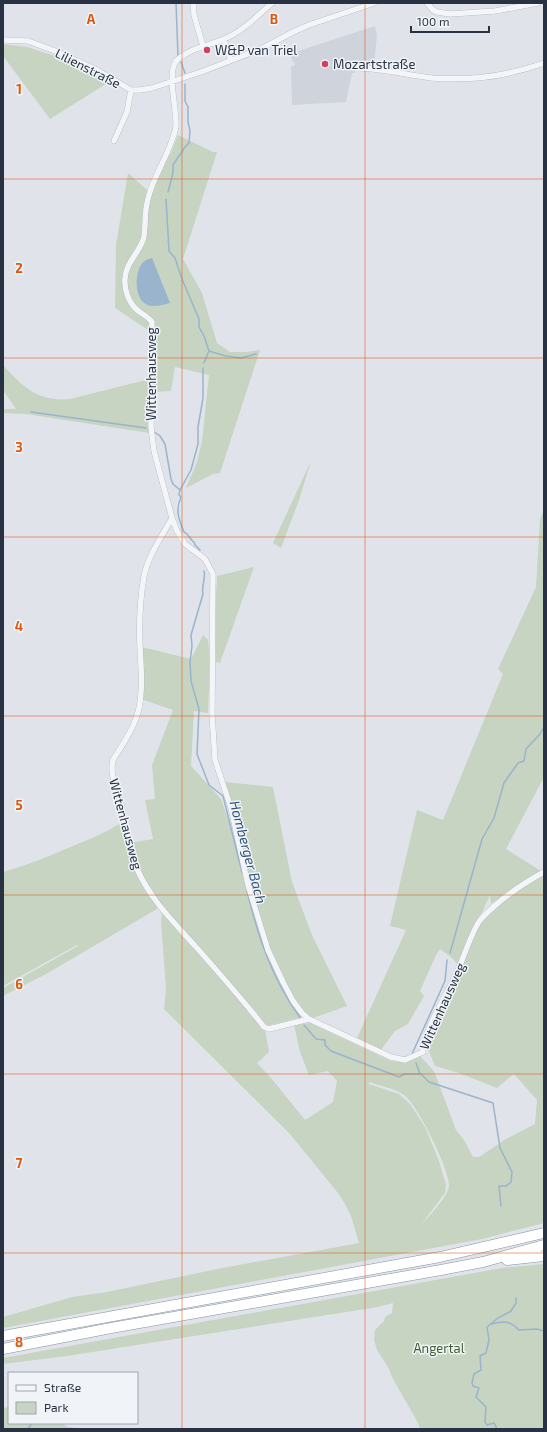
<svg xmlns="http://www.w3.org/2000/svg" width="547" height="1432" font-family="'Exo 2',sans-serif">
<rect width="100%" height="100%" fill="#e0e4ea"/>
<!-- built -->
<path fill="#ced3dc" d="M375,26L377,35L374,66L356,63L355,73H352L346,102L292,105L291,67L295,65L289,54Z"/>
<!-- green -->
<path fill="#c6d4c1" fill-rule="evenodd" d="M3,44L27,47L55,56L109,82L50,119L3,56Z
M178,135L213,152H217L183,259L202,293L217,343L230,352H246L260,350L220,473L213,474L186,488L197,462L202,441L209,375L175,367L171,391L154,392V328L148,330L115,308L116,245L128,173L147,190H153L163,166L171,153Z
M3,365C23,387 38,402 70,399L150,379L149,433L26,414L3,413V409H16L3,390Z
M311,461L299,500L281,548L273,543Z
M544,510V777L506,849L541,871L491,904L490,895L458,965L451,957L440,949L436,955L420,991L424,996L408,1024L395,1031L381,1050L357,1038L406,930L390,926L417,810L443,820L503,674L498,669L536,587L540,519Z
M254,567L220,663L216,662L215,618L217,576Z
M203,635L208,640L210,662L208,713L194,711L191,766L221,799L239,852L267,951L281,985L302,1017L267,1026L169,916L143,879L130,843L153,839L145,800L155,799L152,765L173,710L141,699L142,647L191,659Z
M226,782L273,787L292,882L312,935L347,1006L313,1018L303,1011L295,1000L270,949L259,917Z
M123,821L130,852L149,895L157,907V909L46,974L3,996V988L78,946L77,945L3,986V872C27,865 50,856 73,846C90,839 108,832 123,821Z
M544,876V1223L482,1239L3,1328V1317L72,1297L107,1292L222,1268L359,1243L351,1216L345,1204L338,1193L290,1134L164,1009L166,988L161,922L162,912L265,1030L269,1052L257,1063L271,1078L305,1120L333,1102L337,1081L328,1071L309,1075L300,1052L294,1025L310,1023L391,1061L405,1062L420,1056L434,1071L456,1130L464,1140L473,1157H479L506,1139L535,1124L537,1100L514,1074L497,1088L459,1073L435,1066L426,1044L485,912L536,879ZM369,1082C380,1086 394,1088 404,1095C417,1104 451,1172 449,1187C446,1199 429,1216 420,1226L445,1193L446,1185L439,1161L425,1127L410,1104L399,1094L369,1084Z
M544,1264V1429H420L418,1423L392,1377L388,1367L377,1350L374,1340L375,1330L384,1321L385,1317L392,1313L393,1303L378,1307L67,1356L3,1364V1358L502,1268Z
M9,1407V1423H61L68,1427L86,1429H3V1408Z"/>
<!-- water -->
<path fill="#99b4cc" d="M152,258L170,303C163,305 152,308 146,304C133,297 134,267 146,260C148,259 150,259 152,258Z"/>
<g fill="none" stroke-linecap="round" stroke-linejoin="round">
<!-- stream -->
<path stroke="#99b4cc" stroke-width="1.5" d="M176,3L178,56
M181,62L185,73
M168,192L173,173V165L185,147L189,143L190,131L188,122V107L185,101V84
M166,199L169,251L175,258L182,279L199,319V327L204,336L209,351L204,363
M209,351L226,356L241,358L256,354
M31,412L146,428
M153,431L160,436L165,444L171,479L173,484L180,490
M200,550L195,545L194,542C190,540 189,534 184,532C179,520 175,510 181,497L179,495L180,490L191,470L198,444V427L203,398V368
M204,571C206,579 201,586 203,594L191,635L192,646L190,662L191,681L199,709L197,754L209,785L223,796L242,872
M247,891C258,937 273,981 301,1019
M450,953L482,839L494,818L504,783L518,763L524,761L526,749L540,734L544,727
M304,1025L316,1039L325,1040V1045L331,1051L399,1077L405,1074H421L429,1082L493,1103L500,1148L512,1172L511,1182L506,1186H499L501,1206
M412,1054L445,981L447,960
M416,1063L420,1074
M491,1324C505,1321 509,1320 519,1330L537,1329L544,1331
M28,1429L32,1423
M497,1429L494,1423L487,1425L485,1422L486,1407L476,1397L479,1388L473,1386L472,1383L474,1374L481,1370L480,1356L486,1353L489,1340L487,1327L498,1318L511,1311L516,1303V1298"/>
<defs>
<path id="street" d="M193,3L194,15L203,46
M272,3C257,16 242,32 224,39C208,46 190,48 177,60C166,71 177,110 176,125C176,130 174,135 172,140C166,159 154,176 149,195C146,205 145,215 145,225C144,230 145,236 143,240C138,254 126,263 125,278C124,289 128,301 136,309C141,314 148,316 152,322L151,427L154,451L172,518L177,531L185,544L205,559L213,574L212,714L215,760L231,808L248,885L268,950L283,982L293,1001L302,1013L309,1019L391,1057L405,1060L423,1052C421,1036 447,994 455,977C462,963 472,929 481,919C498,901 522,884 544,872
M427,3L433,10L437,12L450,14L495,11L538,3
M3,40L28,41L58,52L97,70L131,90H140L152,88L201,72L261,49L293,32L309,25L374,3
M224,40L231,60
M359,68C384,69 408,75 432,78C470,81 508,76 544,63
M114,141L127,112L131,90
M172,518C162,536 148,556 144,576C140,599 139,624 140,647C141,667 143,688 139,708C135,727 123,744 113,760C109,775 118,790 121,804C125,826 128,849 137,869C152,902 174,922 197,948C220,974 243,1000 264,1027L269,1029L309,1019"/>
<path id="highway" d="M507,1260L544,1256
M3,1336L440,1257L544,1233
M3,1349L111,1328L441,1270L483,1262L544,1245"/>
</defs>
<!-- street casing -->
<use href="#street" stroke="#a5abb4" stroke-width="6"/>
<!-- highway casing -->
<use href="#highway" stroke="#8692a1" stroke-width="11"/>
<!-- street -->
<use href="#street" stroke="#f3f5f8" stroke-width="5.5"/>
<!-- highway -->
<use href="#highway" stroke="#fff" stroke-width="10"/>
</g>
<!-- grid -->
<path fill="none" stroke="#de570f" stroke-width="1" stroke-opacity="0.55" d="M182,3V1429M365,3V1429M3,179H544M3,358H544M3,537H544M3,716H544M3,895H544M3,1074H544M3,1253H544"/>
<!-- markers -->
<g fill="#d53f5c" stroke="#f0f3f7" stroke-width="1.5">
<circle cx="207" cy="50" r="4"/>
<circle cx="325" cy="64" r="4"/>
</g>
<g text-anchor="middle" stroke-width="3" stroke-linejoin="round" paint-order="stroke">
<!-- poi labels -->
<g font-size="13" fill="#283242" stroke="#f0f3f7" text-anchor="start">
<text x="215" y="55">W&amp;P van Triel</text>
<text x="333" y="69">Mozartstraße</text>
</g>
<!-- street labels -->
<g font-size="13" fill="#283242" stroke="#f0f3f7">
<text transform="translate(88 68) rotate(27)" y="5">Lilienstraße</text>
<text transform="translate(151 374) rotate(-90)" y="5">Wittenhausweg</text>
<text transform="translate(126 824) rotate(75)" y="5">Wittenhausweg</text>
<text transform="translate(442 1006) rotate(-66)" y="5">Wittenhausweg</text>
</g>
<!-- park labels -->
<g font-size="13" fill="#3e5e34" stroke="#f0f3f7">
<text x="439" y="1353">Angertal</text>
</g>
<!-- water labels -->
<g font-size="14" font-style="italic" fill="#2f5378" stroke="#f0f3f7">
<text transform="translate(248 852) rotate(75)" y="5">Homberger Bach</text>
</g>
</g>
<g font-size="13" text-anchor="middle" font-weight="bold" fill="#de570f" stroke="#f0f3f7" stroke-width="3" stroke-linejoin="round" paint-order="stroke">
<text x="91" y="24">A</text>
<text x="274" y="24">B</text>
<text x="19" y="94">1</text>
<text x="19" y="273">2</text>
<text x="19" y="452">3</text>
<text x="19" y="631">4</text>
<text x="19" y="810">5</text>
<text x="19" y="989">6</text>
<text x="19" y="1168">7</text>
<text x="19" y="1347">8</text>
</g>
<!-- border -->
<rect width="547" height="1432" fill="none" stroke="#283242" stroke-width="8"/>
<!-- legend -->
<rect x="8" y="1372" width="130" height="52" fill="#f0f3f7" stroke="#a0a6af"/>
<rect x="16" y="1385" width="20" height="6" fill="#f3f5f8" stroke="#a0a6af"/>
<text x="44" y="1392" font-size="12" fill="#283242">Straße</text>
<rect x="16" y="1402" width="20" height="12" fill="#c6d4c1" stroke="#a0a6af"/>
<text x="44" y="1412" font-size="12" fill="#283242">Park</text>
<!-- scale -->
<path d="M411 26v6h78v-6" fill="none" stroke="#283242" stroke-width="2"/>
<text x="417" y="26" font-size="12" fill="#283242" stroke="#f0f3f7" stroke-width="3" paint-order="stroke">100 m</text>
</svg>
